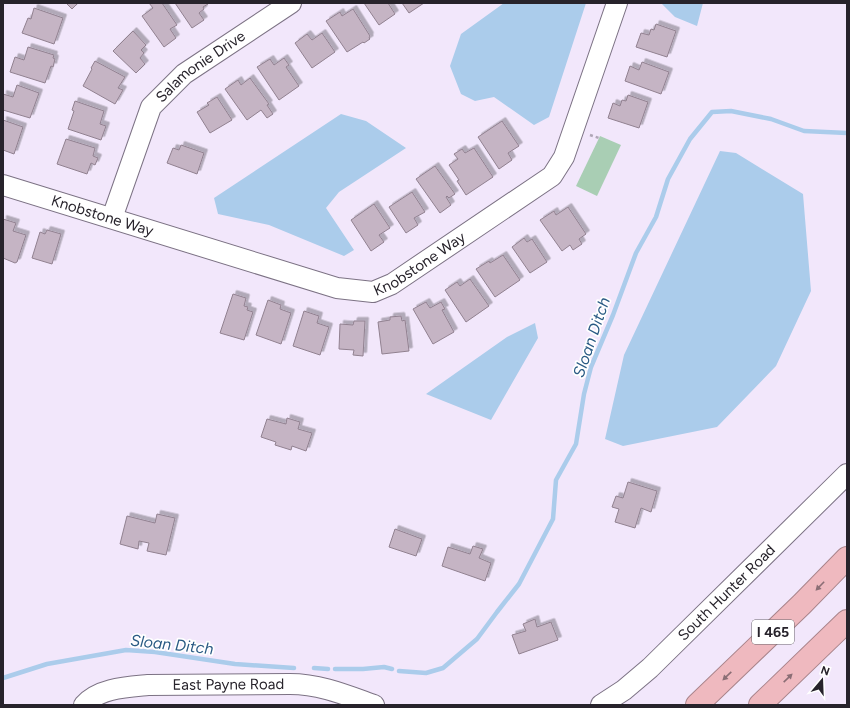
<svg xmlns="http://www.w3.org/2000/svg" width="850" height="708" font-family="Figtree,sans-serif">
<defs>
<filter id="shadow"><feDropShadow dx="3.5" dy="-3.5" stdDeviation="0" flood-color="#0004"/></filter>
</defs>
<rect width="100%" height="100%" fill="#f2e7fb"/>
<!-- green -->
<path fill="#a9ceb4" d="M600,136L621,145L597,196L576,186Z"/>
<!-- water -->
<path fill="#abcceb" d="M504,3H586L549,117L534,125L494,97L475,101L461,94L450,66L461,34Z
M661,3H703L697,26L675,17Z
M341,114L366,121L406,148L339,192L326,208L354,250L344,256L269,225L218,214L214,198Z
M720,151L736,153L803,194L811,291L776,366L717,427L623,446L605,439L624,355Z
M535,323L538,338L491,420L426,394L507,337Z"/>
<g fill="none" stroke-linecap="round" stroke-linejoin="round">
<!-- stream -->
<path stroke="#abcceb" stroke-width="4.5" d="M314,668L328,669
M335,669H363L384,667L392,669
M399,671L426,673L443,668L477,639L497,612L519,584L553,519L556,480L576,444L584,394L591,367L613,315L636,253L656,217L668,179L690,139L712,112L731,111L771,119L804,131L847,133
M3,678L47,664L126,650L155,652L235,664L294,668"/>
</g>
<!-- building -->
<path fill="#c5b4c4" stroke="#918190" filter="url(#shadow)" d="M66,3H78L72,9Z
M149,3H162L177,25L170,29L176,38L164,47L142,16L153,8Z
M175,3H208V4L203,7L204,9L199,13L204,20L192,28Z
M364,3H388L395,14L379,25Z
M402,3H424L409,13Z
M34,8L63,18L54,44L22,33L28,18L31,19Z
M353,9L370,36L369,38L370,39L364,43L363,42L347,52L326,21L340,12L342,16Z
M656,24L676,31L667,57L636,47L641,33L649,35L651,29L654,30Z
M133,31L146,45L141,50L144,53L140,58L145,64L136,73L113,51Z
M322,33L335,52L312,68L295,43L307,34L312,40Z
M28,47L54,55L53,58L55,59L53,67L51,66L45,83L10,72L15,57L24,60Z
M284,58L289,65L286,67L299,86L279,100L257,67L270,59L274,65Z
M95,61L125,77L118,88L123,90L115,104L83,86L92,69L91,68Z
M642,62L669,72L661,94L625,81L630,66L639,70Z
M250,78L269,104L267,105L273,114L267,118L261,110L247,120L225,89L238,80L241,85Z
M17,85L39,93L30,118L3,110V94L13,97Z
M628,95L648,102L639,128L608,118L613,103L620,106L622,100L626,101Z
M217,97L232,120L210,133L197,112L209,105L207,103Z
M75,101L104,111L100,124L106,126L101,140L68,129L74,111L72,110Z
M3,120L23,127L14,154L3,150Z
M502,121L519,146L508,153L512,160L499,169L478,137Z
M66,139L95,148L93,156L98,158L95,165L91,163L87,174L57,164Z
M181,145L204,153L197,174L167,163L173,148L179,150Z
M474,148L493,177L466,195L457,181L459,180L449,165L458,159L454,154L462,149L465,153Z
M435,166L455,194L449,198L447,196L446,197L451,205L440,213L416,179Z
M412,192L425,212L414,218L418,225L406,233L389,207Z
M374,204L390,228L379,235L384,242L371,251L351,220Z
M568,207L586,234L579,239L582,244L573,250L570,245L562,251L540,220L554,211L556,215Z
M3,219L16,223L13,231L26,235L17,262L15,263L3,258Z
M47,230L61,234L52,264L32,258L40,232L45,234Z
M524,238L527,242L532,239L547,262L530,273L512,247Z
M503,255L520,280L495,297L476,269L489,261L490,263Z
M470,279L489,306L466,322L445,290L457,282L460,286Z
M233,294L246,298L244,306L248,307L247,310L253,312L244,340L220,333Z
M268,300L281,305L280,309L291,313L281,344L256,335Z
M426,302L430,308L441,302L445,309L442,310L454,332L433,344L413,309Z
M304,311L319,316L317,323L329,327L320,355L293,346Z
M401,316L402,321L405,320L409,351L382,354L378,322L390,320V317Z
M354,321H365L363,356L353,355L354,350L339,349L340,324L353,325Z
M287,418L300,422L298,429L312,433L306,451L292,446L291,450L275,445L276,442L261,437L267,419L286,424Z
M628,482L657,491L651,512L641,508L635,528L615,522L619,509L612,507L616,496L623,498Z
M157,514L175,518L166,555L147,551L149,543L139,541L138,549L120,544L127,516L155,523Z
M395,529L422,539L416,556L389,547Z
M473,546L483,549L479,558L491,563L485,581L442,566L448,547L470,554Z
M535,619L537,627L551,622L558,640L519,654L512,635L526,631L523,624Z"/>
<g fill="none" stroke-linecap="round" stroke-linejoin="round">
<defs>
<g id="minor">
<path id="s1" d="M3,185L337,288L373,292L392,284L552,176L564,157L617,3"/>
<path id="s2" d="M112,218L151,107L184,74L291,3"/>
<path id="s3" d="M84,705C99,688 127,687 148,685L290,684C320,684 346,695 374,705"/>
<path id="s4" d="M601,705L624,690L650,668L847,474"/>
</g>
<path id="highway" d="M697,705L802,604L847,558
M760,705L847,621"/>
</defs>
<!-- minor casing -->
<use href="#minor" stroke="#7c7284" stroke-width="22"/>
<!-- highway casing -->
<use href="#highway" stroke="#a9848b" stroke-width="24"/>
<!-- path -->
<path stroke="#afa6b6" stroke-width="2.5" stroke-dasharray="3 3" stroke-linecap="butt" d="M590,135L599,138"/>
<!-- minor -->
<use href="#minor" stroke="#fff" stroke-width="20"/>
<!-- highway -->
<use href="#highway" stroke="#efb9bf" stroke-width="22"/>
</g>
<!-- one-way arrows -->
<defs><path id="oneway-solid" d="M-6-.8H1V-3.2L6.5 0L1 3.2V.8H-6Z"/></defs>
<g fill="#8b6e75">
<use href="#oneway-solid" transform="translate(820 586) rotate(134)"/>
<use href="#oneway-solid" transform="translate(727 676) rotate(136)"/>
<use href="#oneway-solid" transform="translate(788 678) rotate(-44)"/>
</g>
<g text-anchor="middle" stroke-width="3.5" stroke-linejoin="round" paint-order="stroke">
<!-- shield labels -->
<rect fill="#fff" stroke="#68656b" stroke-width="1" x="752" y="620" width="42" height="24" rx="3"/>
<g font-size="14" font-weight="bold" fill="#27232b">
<text x="773" y="637">I 465</text>
</g>
<!-- street labels -->
<g font-size="15" fill="#27232b" stroke="#fff">
<text dy="5" stroke="none"><textPath href="#s2" startOffset="182">Salamonie Drive</textPath></text>
<text dy="5" stroke="none"><textPath href="#s1" startOffset="104">Knobstone Way</textPath></text>
<text dy="5" stroke="none"><textPath href="#s1" startOffset="440">Knobstone Way</textPath></text>
<text dy="5" stroke="none"><textPath href="#s4" startOffset="169">South Hunter Road</textPath></text>
<text dy="5" stroke="none"><textPath href="#s3" startOffset="149">East Payne Road</textPath></text>
</g>
<!-- water labels -->
<g font-size="16" font-style="italic" fill="#2a5a84" stroke="#fff">
<text transform="translate(591 337) rotate(-71)" y="6">Sloan Ditch</text>
<text transform="translate(172 644) rotate(6)" y="6">Sloan Ditch</text>
</g>
</g>
<!-- border -->
<rect width="850" height="708" fill="none" stroke="#27232b" stroke-width="8"/>
<!-- north arrow -->
<g transform="translate(822 680) rotate(19)" stroke="#ffffff" stroke-width="3" paint-order="stroke">
<path d="M0-3L7 15L0 10L-7 15Z" fill="#27232b"/>
<text y="-6" font-size="11" font-weight="bold" text-anchor="middle" fill="#27232b">N</text>
</g>
</svg>
